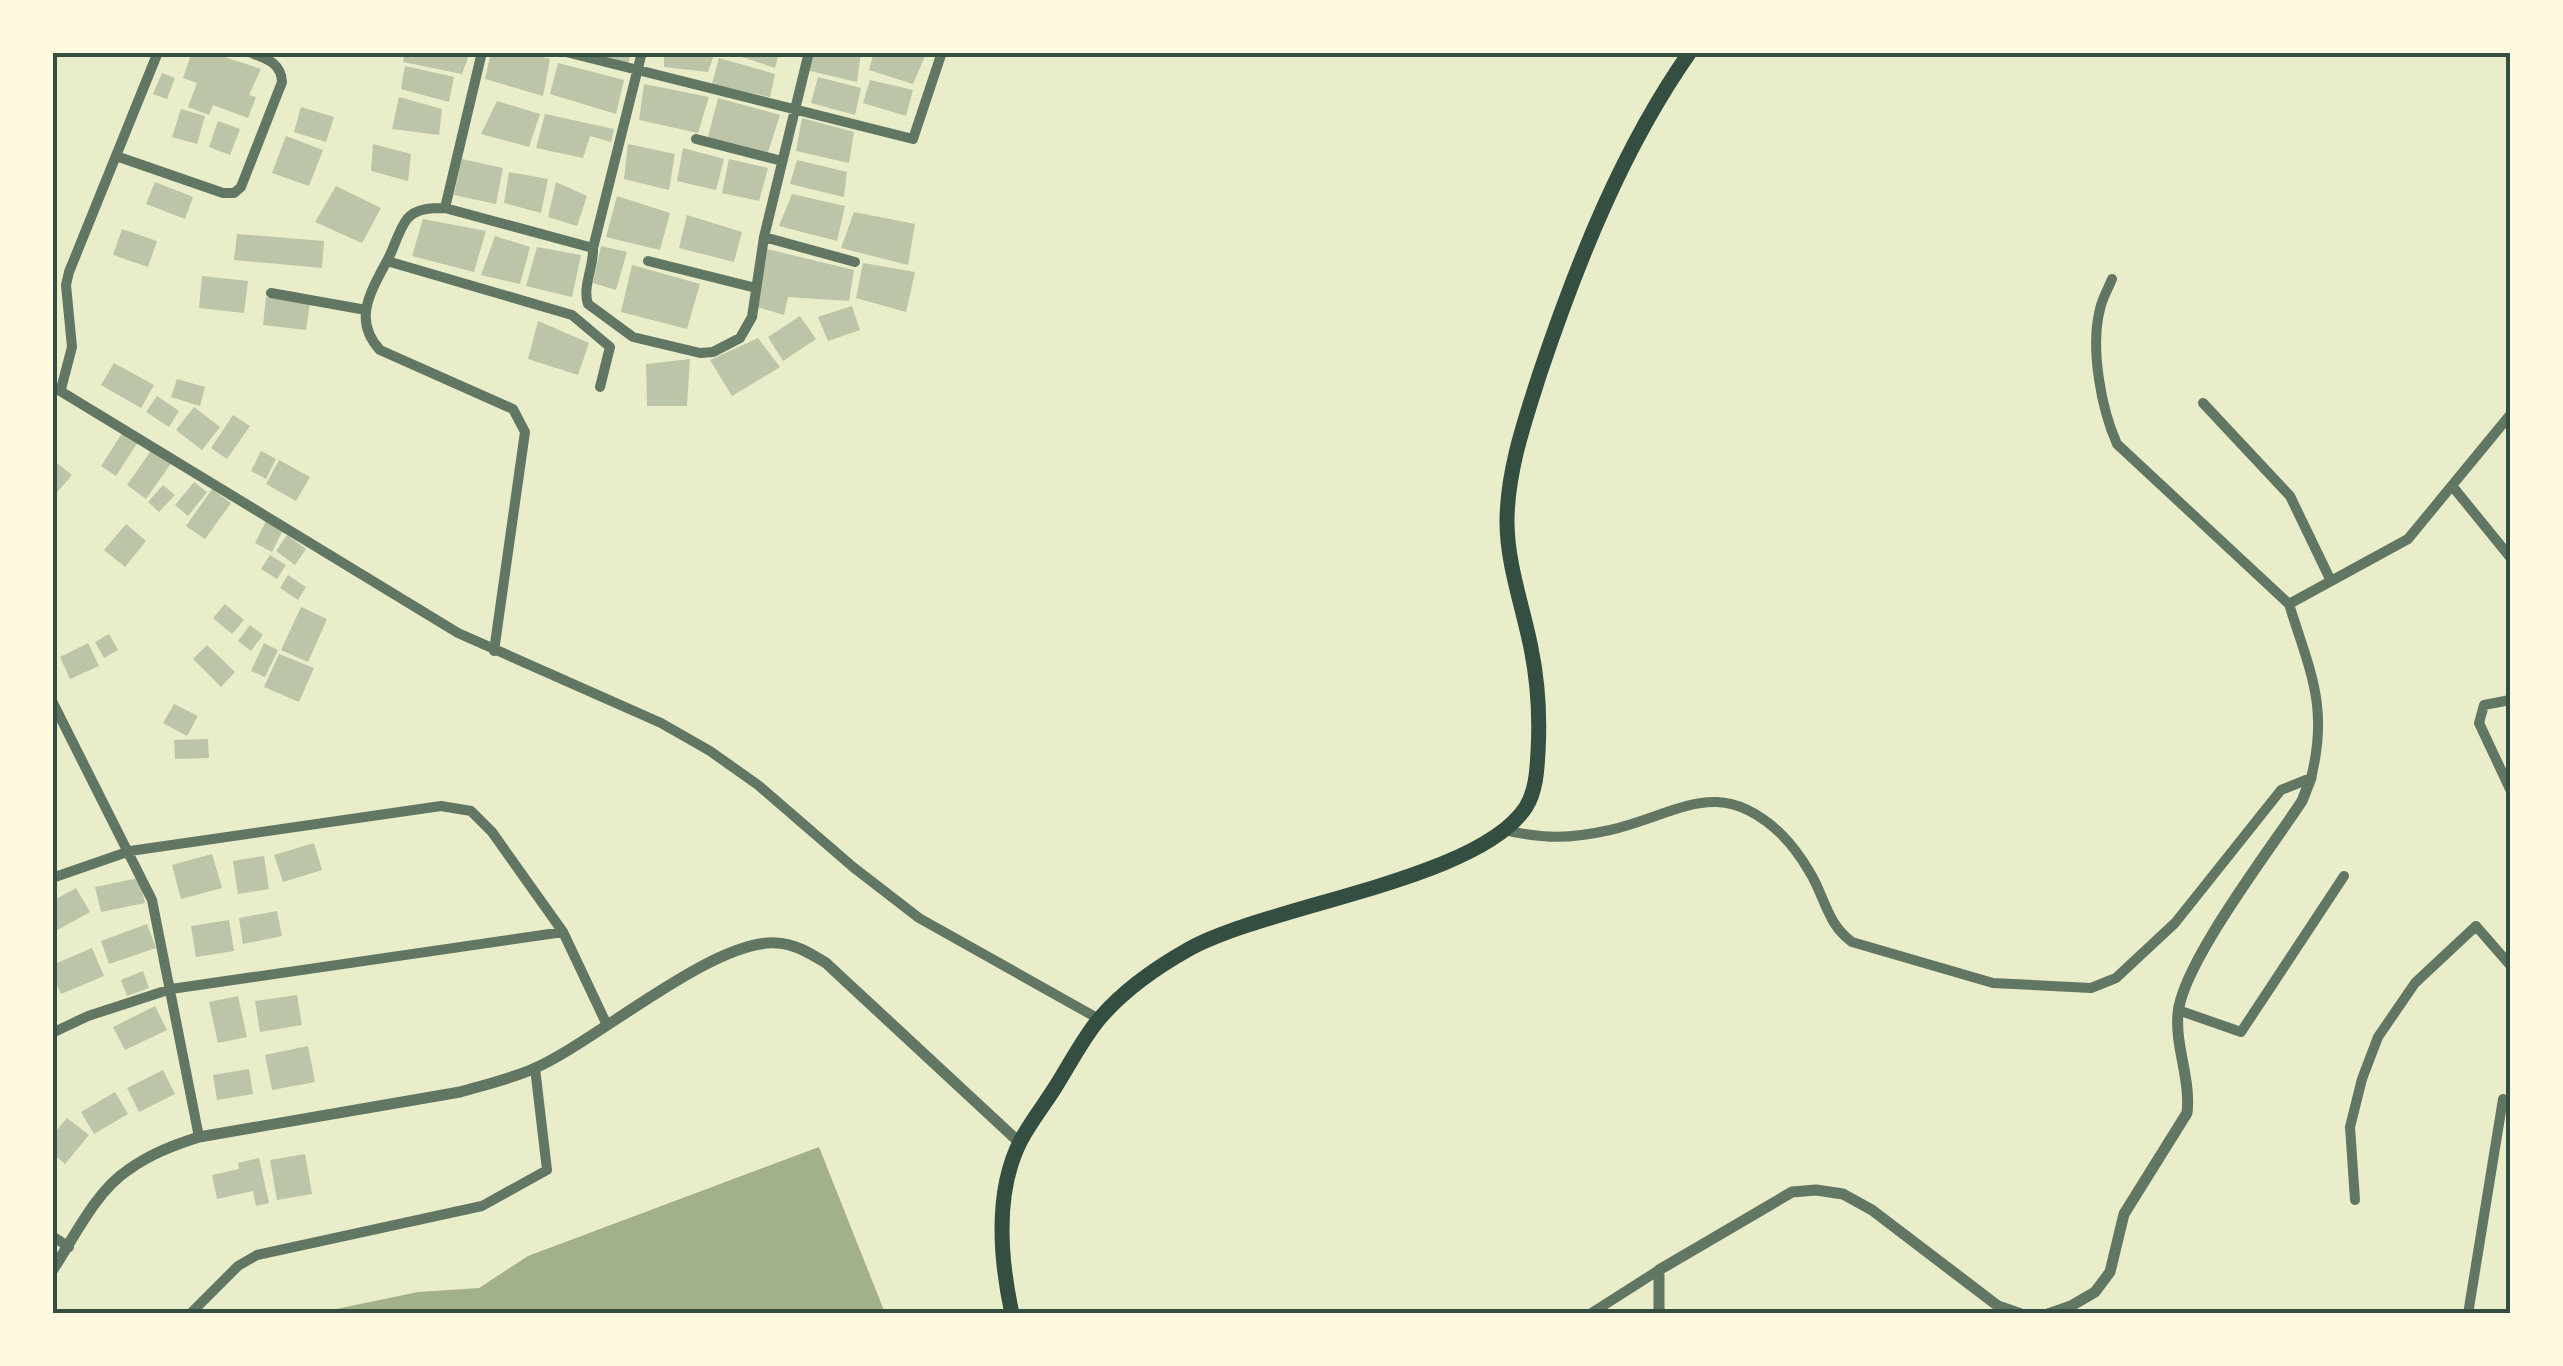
<svg xmlns="http://www.w3.org/2000/svg" width="2563" height="1366" font-family="'PT Sans',sans-serif">
<rect width="100%" height="100%" fill="#e9edc9"/>
<!-- water -->
<path fill="#a3b18a" d="M819,1147L885,1313H317L418,1292L479,1288L528,1256Z"/>
<!-- building -->
<path fill="#bcc5a7" d="M192,52H209L261,69L249,95L256,97L248,118L213,105L209,115L188,107L197,83L183,78Z
M405,52H470L462,74L403,62Z
M491,52H521L550,59L543,96L485,79Z
M588,52H631L628,65Z
M664,52H715L708,72L664,67Z
M727,52H779L775,68Z
M811,52H861L857,82L806,70Z
M874,52H913L925,56L913,84L869,70Z
M719,58L775,74L770,97L712,84Z
M558,63L624,80L616,114L550,94Z
M405,66L454,77L449,102L401,89Z
M162,73L175,78L167,99L153,94Z
M818,77L861,88L855,115L811,103Z
M870,80L913,90L906,116L863,103Z
M644,84L709,97L698,133L639,120Z
M399,97L442,109L439,135L392,129Z
M718,98L780,115L768,152L708,137Z
M497,101L540,114L529,147L481,134Z
M301,107L334,117L326,142L294,132Z
M181,109L205,116L197,144L172,137Z
M545,114L614,129L611,142L590,136L583,158L536,148Z
M802,118L854,132L849,163L796,151Z
M218,121L240,129L230,155L209,147Z
M286,136L323,150L309,186L272,173Z
M373,144L411,154L408,181L371,171Z
M628,144L675,154L669,190L624,179Z
M683,148L724,159L716,190L677,181Z
M462,159L503,168L496,204L454,195Z
M729,159L768,168L759,201L722,193Z
M797,160L847,172L844,197L790,184Z
M509,172L548,179L541,213L504,203Z
M155,182L193,197L185,219L146,204Z
M556,182L587,196L577,226L548,217Z
M336,186L381,208L362,243L315,222Z
M792,194L845,206L837,241L779,226Z
M617,196L670,213L660,250L606,237Z
M854,212L915,224L908,265L841,248Z
M687,215L742,232L734,262L679,248Z
M423,219L486,231L474,272L412,256Z
M122,229L157,241L148,267L113,255Z
M237,234L324,241L322,268L234,260Z
M495,236L530,247L520,284L481,275Z
M601,246L627,252L616,290L593,283Z
M537,247L581,255L572,297L526,286Z
M767,249L854,270L849,301L788,297L784,315L757,307Z
M863,263L915,272L906,312L856,298Z
M632,265L700,284L687,329L621,312Z
M202,276L248,281L244,313L199,308Z
M266,297L310,303L306,330L263,325Z
M852,306L860,330L828,341L818,317Z
M800,316L816,339L783,361L768,337Z
M538,321L589,343L578,375L528,359Z
M758,338L780,367L732,396L710,360Z
M690,359L687,406H647L646,364Z
M114,363L154,385L141,408L101,385Z
M177,379L205,387L200,406L171,397Z
M157,396L179,411L169,427L146,412Z
M194,407L220,427L202,450L176,430Z
M233,415L250,426L227,459L211,448Z
M123,432L138,442L116,476L101,466Z
M153,448L172,462L146,499L127,485Z
M261,451L276,459L266,479L251,471Z
M52,459L72,475L52,498Z
M279,460L310,477L296,501L266,484Z
M194,482L207,492L188,516L175,505Z
M163,485L175,495L159,512L148,502Z
M212,489L231,503L205,539L186,526Z
M267,519L284,528L272,552L255,543Z
M126,524L146,541L125,567L104,550Z
M287,535L306,549L295,565L276,551Z
M270,555L286,565L277,579L261,569Z
M288,575L306,587L298,600L280,588Z
M225,604L244,620L232,634L213,618Z
M301,607L327,619L308,662L281,650Z
M250,625L263,635L251,651L238,641Z
M109,634L118,650L104,658L95,642Z
M88,643L99,666L70,679L60,657Z
M264,643L278,650L265,677L251,671Z
M207,645L235,672L221,687L193,659Z
M279,654L314,668L299,702L264,687Z
M174,704L198,716L187,736L163,723Z
M208,739L209,758L175,759L174,740Z
M314,843L322,870L283,882L274,855Z
M212,854L222,888L181,899L172,865Z
M264,856L269,889L238,894L233,861Z
M139,878L145,903L101,912L95,887Z
M76,888L90,912L52,933V901Z
M277,911L282,936L243,944L239,918Z
M229,920L234,951L196,957L191,926Z
M147,924L156,948L109,964L101,941Z
M92,948L104,976L61,994L52,975V965Z
M143,971L149,988L127,996L121,980Z
M297,995L302,1025L260,1032L255,1001Z
M238,996L247,1037L218,1043L209,1002Z
M155,1006L167,1030L125,1050L113,1027Z
M308,1046L315,1082L272,1090L265,1055Z
M249,1069L253,1094L217,1100L213,1075Z
M163,1070L175,1094L139,1112L127,1088Z
M115,1092L128,1114L94,1134L81,1112Z
M67,1118L89,1135L65,1164L52,1153V1136Z
M305,1154L312,1194L277,1200L270,1160Z
M259,1158L269,1203L256,1206L253,1191L217,1199L212,1175L239,1169L238,1163Z"/>
<g fill="none" stroke-linecap="round" stroke-linejoin="round">
<!-- minor -->
<path stroke="#617663" stroke-width="10" d="M566,52L913,139L942,52
M642,52L593,248C594,267 582,287 588,304L633,337L700,353L713,352L740,338L752,317L764,237L809,52
M696,139L782,161
M116,156L223,193H234L241,187L282,82C281,62 266,59 249,52
M445,208L482,52
M764,237L855,262
M387,261L572,315L610,347L600,387
M648,261L756,288
M2112,279C2108,289 2102,299 2100,309C2090,348 2101,408 2117,444L2289,604
M271,293L366,310
M52,386L458,633L661,723L710,751L758,785L853,867L919,918L1099,1019
M61,389L72,347L66,285L69,272L158,52
M2203,403L2290,496L2331,581
M2453,487L2510,557
M494,651L525,432L513,409L380,350C350,318 374,287 390,255C395,244 400,228 407,219C416,208 432,208 445,208L593,248
M2510,700L2484,705L2479,723L2510,789
M52,701L152,900L199,1137
M1504,830C1544,839 1570,839 1610,830C1679,814 1718,774 1781,834C1791,844 1802,859 1809,871C1825,896 1826,923 1852,942L1993,983L2091,988L2116,978L2175,923L2281,790L2311,778C2329,706 2310,672 2289,604L2408,539L2510,415
M52,878L130,851L441,806L471,811L492,832L563,932L607,1025
M2178,1010L2241,1032L2344,876
M52,1033L88,1016L171,989L563,932
M2355,1200L2350,1127L2362,1079L2378,1037L2415,983L2476,926L2510,965
M52,1236L69,1247
M190,1314L238,1266L257,1255L482,1206L547,1170L535,1068
M1590,1314L1659,1270
M2468,1314L2503,1099"/>
<!-- tertiary -->
<path stroke="#617663" stroke-width="11" d="M52,1271C74,1238 95,1192 128,1170C150,1154 174,1145 199,1137L460,1092C484,1085 510,1079 533,1069C596,1042 714,938 777,943C796,944 811,954 826,963L1020,1143
M1659,1314V1270L1792,1192L1816,1190L1843,1194L1872,1210L1998,1306L2021,1314
M2048,1314L2071,1306L2095,1292L2110,1272L2124,1214L2187,1113C2191,1079 2175,1047 2178,1014C2181,965 2272,847 2302,801L2311,778"/>
<!-- primary -->
<path stroke="#344e41" stroke-width="15" d="M1012,1314C1000,1258 994,1192 1021,1140C1031,1121 1045,1104 1056,1086C1070,1064 1083,1038 1100,1018C1124,990 1157,967 1189,949C1271,904 1479,880 1526,807C1536,791 1537,770 1538,752C1540,717 1538,682 1531,648C1523,607 1507,564 1507,522C1507,471 1525,420 1540,373C1577,263 1623,147 1690,52"/>
</g>
<!-- border -->
<rect width="2563" height="1366" fill="none" stroke="#fefae0" stroke-width="110"/>
<rect x="55" y="55" width="2453" height="1256" fill="none" stroke="#344e41" stroke-width="4"/>
</svg>
